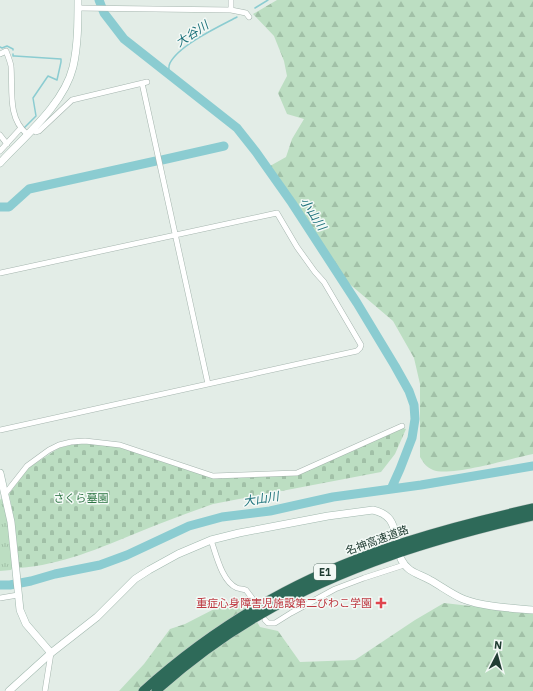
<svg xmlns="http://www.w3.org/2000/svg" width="533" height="691" font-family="'IBM Plex Sans','Noto Sans JP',sans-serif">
<defs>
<pattern id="forest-firs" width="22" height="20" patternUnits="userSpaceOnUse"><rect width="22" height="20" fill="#bcdec2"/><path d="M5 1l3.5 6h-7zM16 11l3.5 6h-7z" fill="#a1c0a7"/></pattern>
<pattern id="cemetery-stones" width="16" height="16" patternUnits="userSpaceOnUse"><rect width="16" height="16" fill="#bcdec2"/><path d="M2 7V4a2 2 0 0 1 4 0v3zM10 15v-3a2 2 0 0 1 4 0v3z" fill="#a1c0a7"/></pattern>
<pattern id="park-tufts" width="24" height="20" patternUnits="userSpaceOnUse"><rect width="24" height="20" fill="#bcdec2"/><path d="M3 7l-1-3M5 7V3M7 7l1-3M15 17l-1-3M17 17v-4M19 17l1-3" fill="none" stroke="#a1c0a7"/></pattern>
</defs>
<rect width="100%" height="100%" fill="#e3ede7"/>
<!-- forest -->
<path fill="url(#forest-firs)" d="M277,0H533V454C512,458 450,477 433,470C426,467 424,463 420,457V384L414,358L393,321L346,281L270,166L286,157L292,139L304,119L287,114L278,93L287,76L284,61L274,36L253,14Z
M243,597L260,627L278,631L300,662L355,660L415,620L444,603L533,613V691H119L144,664L170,629L185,624L222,605Z"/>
<!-- cemetery -->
<path fill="url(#cemetery-stones)" d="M403,428L406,429L395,454L381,472L213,504C188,513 163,522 139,532C100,548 61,565 19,568L14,519L9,494L28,468L59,448L71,445L83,443L119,447L214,478L297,475Z"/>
<!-- park -->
<path fill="url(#park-tufts)" d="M2,498L9,523L13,567L11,570L0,571V500Z"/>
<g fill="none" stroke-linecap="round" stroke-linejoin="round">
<!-- stream -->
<path stroke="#8bccd1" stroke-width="1.5" d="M255,8L268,0
M0,47L2,48L7,46L13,49V50
M13,54V56H15L61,59V62L57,80L48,76L33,98L36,116L23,129
M169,75C169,71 168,66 170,63C179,45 220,26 237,17"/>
<!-- river -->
<path stroke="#8bccd1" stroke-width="9" d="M99,0L104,13L124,39L237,128L256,152L292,203L357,303L395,366L409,391L414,405L415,419L412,438L400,469L391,489
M162,160L224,146
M0,207H9L29,189L156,161
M0,585H10L31,581L55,574L100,565L127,555L189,526L222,517L270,511L333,497L421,485L533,466"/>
<defs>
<path id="street" d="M231,0V10
M78,8L231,10L246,13L249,17
M0,54L6,51C8,56 10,61 11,66C13,89 7,118 27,134
M142,83L208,384
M32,129L36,132L39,131L72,100L147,82
M0,135L7,144
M0,151L20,129
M0,273L277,213L297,247L315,272L324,282L361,345L360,348L357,351L0,430
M5,494L27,466L49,450L59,445L71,442L85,441L120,445L213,476L297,473L402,426
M211,540C216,554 222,582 237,588C240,589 243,589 246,590L252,598
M0,598L18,595
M265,620L268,623H275L291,613L335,589L364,578L404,565
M45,691L51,653"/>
<path id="secondary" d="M0,163C25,136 64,104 73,67C78,45 78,22 78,0
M0,473L11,522L20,610L26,624L51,653
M401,559C408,573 418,573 430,580C441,586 451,594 463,599C484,607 510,608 533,610
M9,691L51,653L97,617L135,579L149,570L178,554L211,540L239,533L328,516L373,510C390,514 393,522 397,539"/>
<path id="highway" d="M143,691C186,652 233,619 284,592C361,551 448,527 533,508
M156,691C187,663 222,637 258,616C343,566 438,538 533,516"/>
</defs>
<!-- street casing -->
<use href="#street" stroke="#a5b5ae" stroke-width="6"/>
<!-- secondary casing -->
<use href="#secondary" stroke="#a1b8ae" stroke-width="8"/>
<!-- highway casing -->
<use href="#highway" stroke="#c1c9c6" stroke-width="10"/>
<!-- street -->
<use href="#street" stroke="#fff" stroke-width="5"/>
<!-- secondary -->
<use href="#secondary" stroke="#fff" stroke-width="7"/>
<!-- highway -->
<use href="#highway" stroke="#2e6a59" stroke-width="9"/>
</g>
<!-- markers -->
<path fill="#e0444e" stroke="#f3f9f6" stroke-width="1.5" d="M379 597h4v4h4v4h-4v4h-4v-4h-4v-4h4z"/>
<g text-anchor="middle" stroke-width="3" stroke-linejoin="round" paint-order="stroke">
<!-- shield labels -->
<rect fill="#f3f9f6" stroke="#61766e" stroke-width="1" x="314" y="564" width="22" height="16" rx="3"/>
<g font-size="10" font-weight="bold" fill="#223e34">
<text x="325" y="576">E1</text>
</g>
<!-- park labels -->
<g font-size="11" fill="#2d7543" stroke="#f3f9f6">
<text x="81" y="502">さくら墓園</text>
</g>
<!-- street labels -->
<g font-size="11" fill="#223e34" stroke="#f3f9f6">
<text transform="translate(377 540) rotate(-20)" y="4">名神高速道路</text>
</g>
<!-- health labels -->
<g font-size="11" fill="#be3a42" stroke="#f3f9f6" text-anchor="end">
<text x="372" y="607">重症心身障害児施設第二びわこ学園</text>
</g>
<!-- water labels -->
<g font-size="12" font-style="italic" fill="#1c717a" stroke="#f3f9f6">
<text transform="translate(192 34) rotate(-33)" y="4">大谷川</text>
<text transform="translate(313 214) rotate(57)" y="4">小山川</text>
<text transform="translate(261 499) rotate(-9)" y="4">大山川</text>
</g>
</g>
<!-- north arrow -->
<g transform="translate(497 655) rotate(6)" stroke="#f3f9f6" stroke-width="3" paint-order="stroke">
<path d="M0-3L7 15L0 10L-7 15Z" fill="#223e34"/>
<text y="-6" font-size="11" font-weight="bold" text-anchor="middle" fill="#223e34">N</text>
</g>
</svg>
